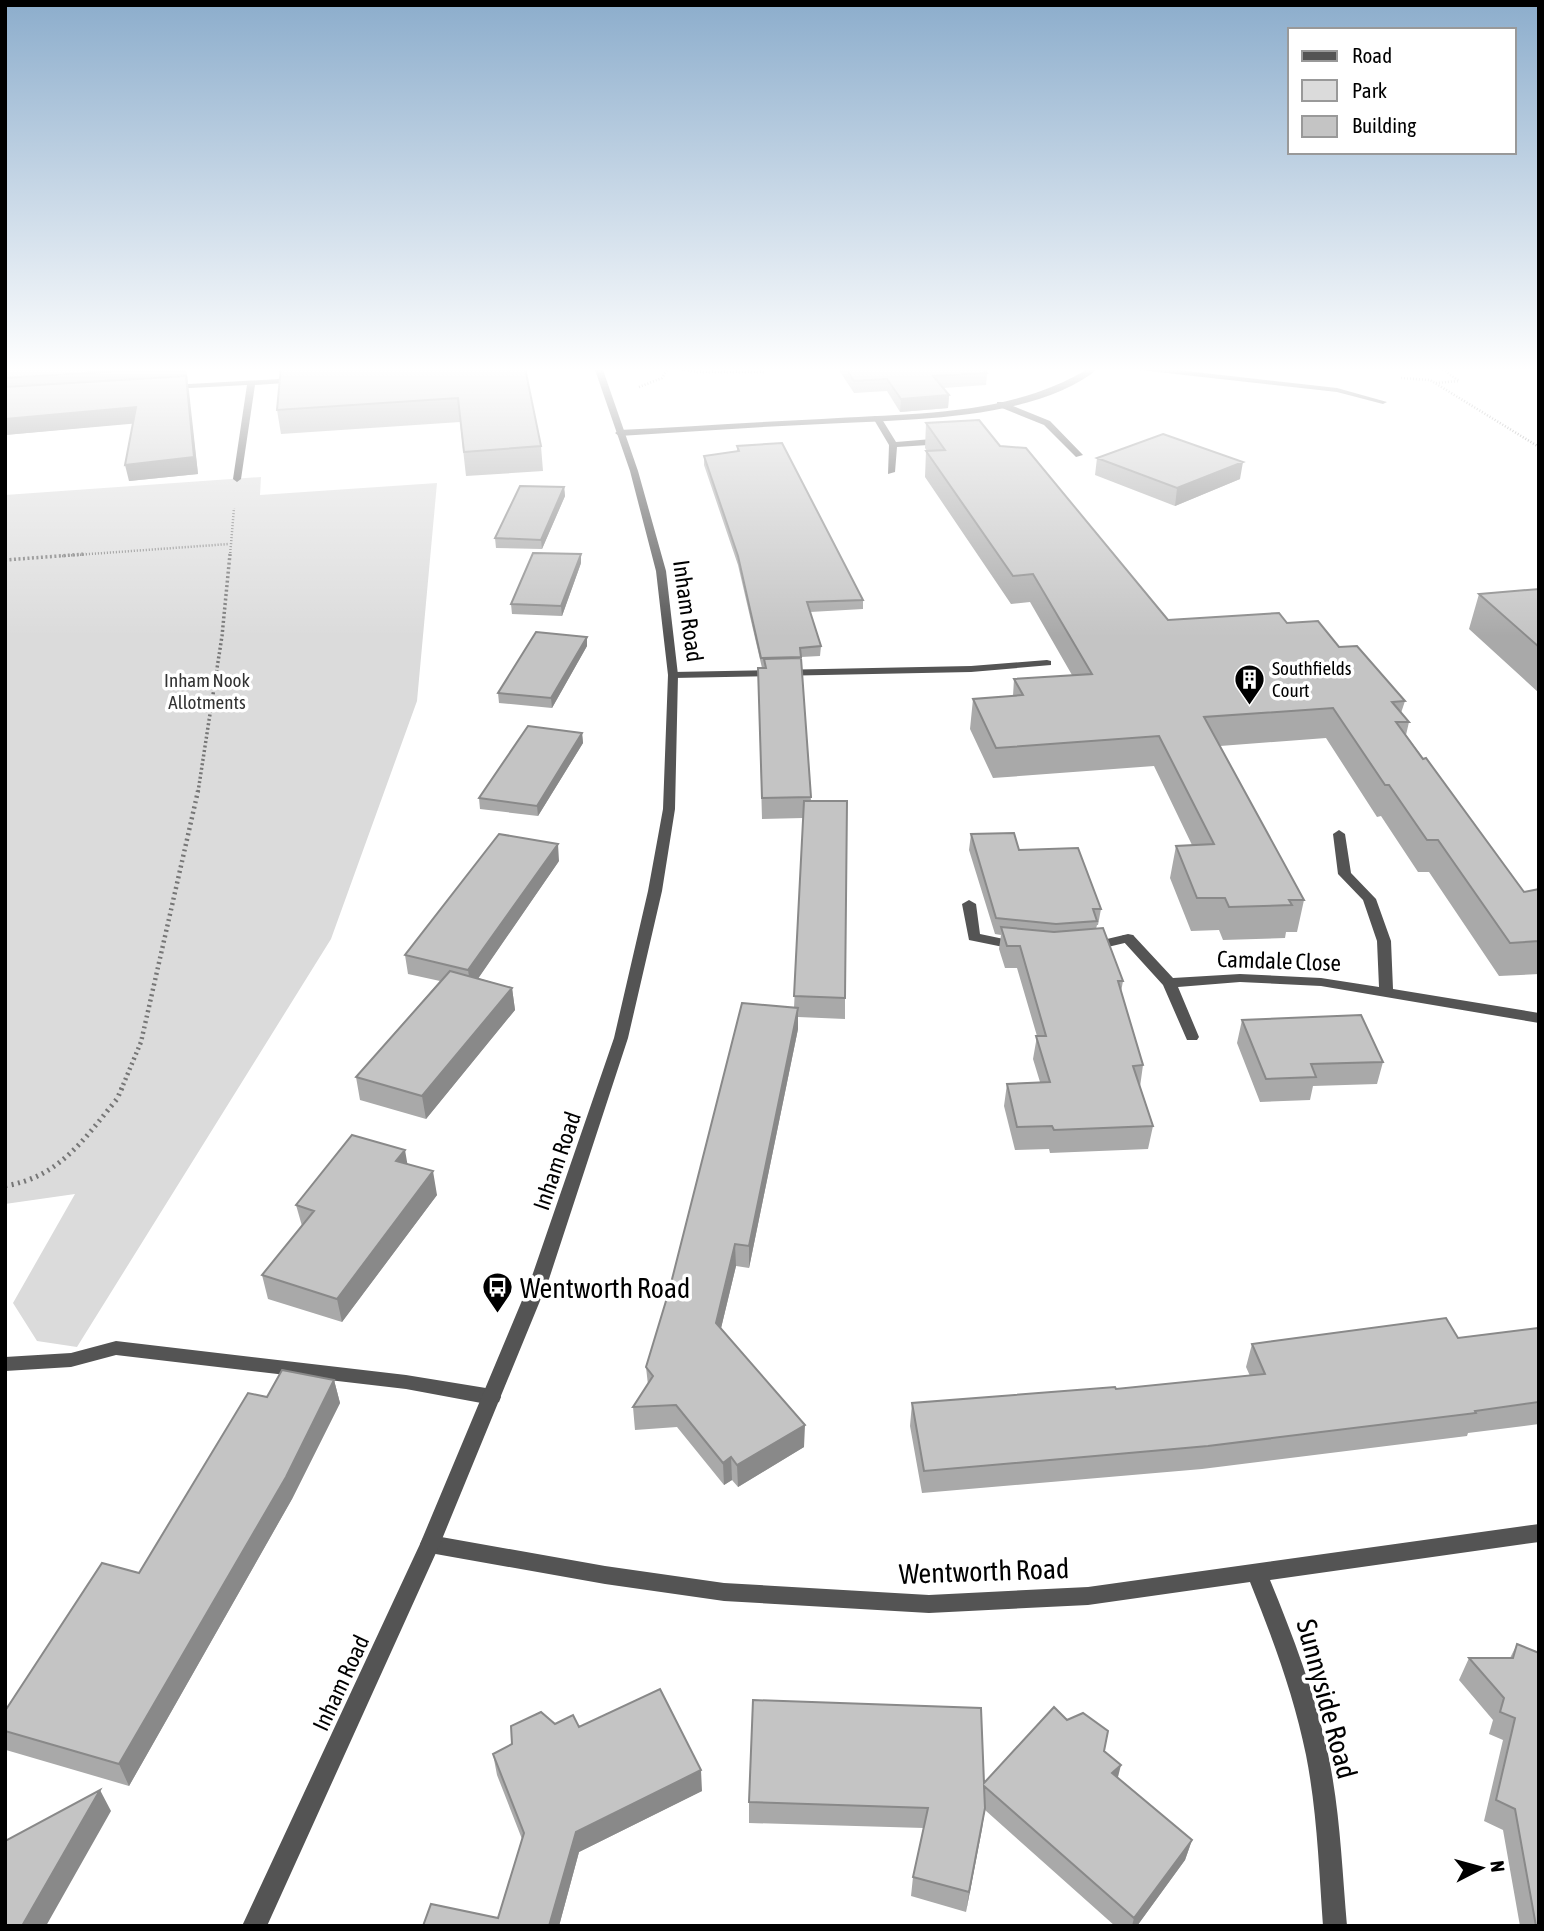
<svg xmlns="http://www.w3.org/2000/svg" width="1544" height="1931" font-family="'Asap Condensed',sans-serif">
<rect width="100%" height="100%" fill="#fff"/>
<!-- green -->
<path fill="#dbdbdb" d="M261,477L260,495L437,483L417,701L331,939L77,1347L37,1341L13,1303L75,1194L5,1204V495Z"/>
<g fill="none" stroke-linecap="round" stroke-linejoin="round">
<!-- path-far3 -->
<path stroke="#767676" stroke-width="2.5" stroke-dasharray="1 2" stroke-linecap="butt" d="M1401,378L1430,380L1539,447
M1436,383L1459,381L1440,367
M639,387L662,378L669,367L697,372H764
M62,556L229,544
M230,556L234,508"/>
<!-- path-far2 -->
<path stroke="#767676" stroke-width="3.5" stroke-dasharray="2 2.5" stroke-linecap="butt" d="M5,560L86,554
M198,792L222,636L230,554"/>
<!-- path-far1 -->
<path stroke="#767676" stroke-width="4.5" stroke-dasharray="2 3.5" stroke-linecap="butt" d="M121,1090L141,1042L198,791"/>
<!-- path -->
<path stroke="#767676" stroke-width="5" stroke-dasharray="2 4.5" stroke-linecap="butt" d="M5,1186C60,1177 84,1139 117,1099L122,1088"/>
<!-- service -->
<path fill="#545454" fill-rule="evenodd" d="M1127,367H1151L1337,388L1387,402L1383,404L1337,392L1131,369Z
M997,402H1003L1050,421L1083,455L1076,457L1044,425L997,406Z
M874,416H880L896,442L944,438L948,441L944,444L897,447L895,472L888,474L889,445L873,418Z
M1047,660L1051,661V665L971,672L673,678L668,675L673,672L971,666Z
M969,900L976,904L980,934L1023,943L1025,946L1023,949L1018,950L969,940L962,904Z
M1128,934L1133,935L1135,938L1133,941L1091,951L1084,947L1086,944Z
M116,1341L406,1375L492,1389L499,1392L501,1397L499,1402L492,1405L406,1389L116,1355L71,1367L5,1371V1357L71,1353Z"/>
<!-- minor -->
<path fill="#545454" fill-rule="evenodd" d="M1091,367H1100C1036,422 902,419 822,424C754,427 687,432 619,436L615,433L619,430C687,427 754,422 822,419C913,413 1011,417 1091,367Z
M297,378L301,380L300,382L255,385L241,479L237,482L233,479L247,385L171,389L167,387L171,385Z
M1339,830L1345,834L1351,873L1376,899L1391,941L1393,989L1539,1013V1023L1321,986L1240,982L1178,987L1199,1037L1197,1040H1187L1163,985L1123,941L1121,938L1123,935H1133L1173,978L1240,974L1321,978L1379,987L1377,941L1363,900L1338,874L1333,834Z
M1539,1524V1542L1270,1580C1293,1636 1315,1694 1328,1754C1340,1810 1342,1868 1347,1926H1323C1319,1869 1317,1811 1306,1755C1294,1696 1273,1639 1250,1582L1088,1605L929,1613L724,1601L605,1584L430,1553L423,1550L420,1544L423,1538L430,1535L605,1566L724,1583L929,1595L1088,1587Z"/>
<!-- tertiary -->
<path fill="#545454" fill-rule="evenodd" d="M594,367H602L638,471L666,571L678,675L675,809L662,891L628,1038L549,1279L440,1544L267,1926H242L420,1544L531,1279L614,1038L648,891L663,809L668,675L656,571L630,471Z"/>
</g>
<!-- wall -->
<path fill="#a9a9a9" d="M5,367H186L188,382H187L198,474L129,481L133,423L5,435Z
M513,367L541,446L543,471L466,476L460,422L281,434L277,410Z
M837,367H983L987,373L986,385L943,388L949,395L948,408L900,412L887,391L854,393Z
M926,423L1000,446L1168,620L1287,623L1339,647L1405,701L1401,713L1409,722L1406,735L1524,892L1539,889V974L1499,976L1429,872H1418L1381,816L1377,817L1326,738L1220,746L1304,900L1297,932H1286L1285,938L1223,940L1219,930L1191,931L1170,878L1176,846L1192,845L1154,766L993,778L970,729L973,699L1013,696L1014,679L1072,675L1030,602L1011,604L925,477L926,451H927L925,448Z
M737,446L863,600V609L810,612L821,646L820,656L801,657L811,801L845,998V1019L798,1017V1029L749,1268L736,1266L721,1328L804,1447L738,1487L732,1480L724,1485L677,1427L635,1430L633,1407L648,1385L646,1367L794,1008L803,818L762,819L758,668H762L738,565L704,465V456L737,451Z
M1097,458L1240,479L1175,506L1095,475Z
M564,487L565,496L542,549L496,548L495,538Z
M581,563L562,616L512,614L511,604Z
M1539,589V693L1469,629L1479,594Z
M587,637V646L552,708L499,703L498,693Z
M582,733L583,743L538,816L480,809L479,798Z
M971,834L1019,850L1101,909L1098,925H1097L1096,929L1123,981L1121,992L1143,1065L1140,1087L1153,1126L1148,1149L1050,1153L1049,1149L1015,1150L1004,1106L1007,1084L1040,1082L1033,1059L1037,1036L1017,968H1005L999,949L1001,935L995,934L969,850Z
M559,861L478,978L512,988L515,1010L426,1119L360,1100L356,1077L440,981L408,974L405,955Z
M1242,1020L1383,1062L1377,1084L1313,1086L1310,1100L1260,1102L1237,1043Z
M407,1164L437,1195L342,1322L268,1299L262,1275L302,1226L296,1205Z
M1539,1328V1424L1468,1433L1467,1436L1202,1469L922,1493L910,1426L912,1403L1116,1389L1250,1376L1246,1367L1252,1344L1458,1338Z
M334,1380L340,1403L292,1499L129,1786L6,1750L5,1711L139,1573L267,1397Z
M1517,1644L1539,1926H1520L1503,1830L1484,1821L1503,1740L1489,1734L1493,1720L1459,1680L1469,1658H1510Z
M555,1724L579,1727L702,1791L579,1852L559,1926H423L498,1918L522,1839L497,1775L493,1754Z
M1104,1751L1118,1778L1192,1840L1185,1860L1137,1926H1115L985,1810L966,1912L911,1896L913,1877L924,1828L749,1823V1802L984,1783Z"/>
<!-- shaded-wall -->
<path fill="#898989" d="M186,376L189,391L198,474L129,481L125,465Z
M949,395L948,408L900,412L901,399Z
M136,407L140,423L5,435V419Z
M1243,462L1240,479L1175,506L1177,488Z
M564,487L565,496L542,549L541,540Z
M581,554V563L562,616L561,606Z
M587,637V646L552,708L551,698Z
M582,733L583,743L538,816L537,806Z
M558,844L559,861L471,989L468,970Z
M512,988L515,1010L426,1119L422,1096Z
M798,1008V1029L749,1268V1246Z
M405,1150L409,1173L396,1161Z
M433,1171L437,1195L342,1322L337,1299Z
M735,1244L736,1266L717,1345L716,1323Z
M334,1380L340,1403L292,1499L129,1786L119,1764Z
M805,1425L804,1447L738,1487L737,1465Z
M731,1457L732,1480L724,1485L723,1463Z
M1121,1765L1116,1785L1112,1773Z
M701,1770L702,1791L579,1852L559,1926H549L576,1832Z
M100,1790L111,1811L46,1926H22Z
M985,1808L982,1829L966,1912L969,1892Z
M1192,1840L1185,1860L1137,1926H1132L1134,1918Z"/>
<!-- building -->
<path fill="#c4c4c4" stroke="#898989" stroke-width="2" d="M5,367H184L5,378Z
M281,367H513V369L525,368L541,446L464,452L458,398L277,410Z
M845,367H983L987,373L933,376L949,395L901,399L887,379L854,381Z
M186,376L194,457L125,465L136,407L5,419V387Z
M979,420L1000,446L1026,448L1168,620L1279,613L1287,623L1318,621L1339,647L1357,646L1405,701L1392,702L1409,722H1396L1423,759L1426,758L1524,892L1539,889V941L1510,943L1438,840H1427L1389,785H1385L1333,708L1204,717L1304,900H1289L1292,905L1229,907L1225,898H1197L1176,846L1214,844L1159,736L996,748L973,699L1023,695L1014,679L1092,674L1033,574L1013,576L926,451L945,450L926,423Z
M1163,434L1243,462L1177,488L1097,458Z
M782,443L863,600L807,602L821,646L800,648L801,657L761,658L738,556L704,456L739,451L737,446Z
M520,486L564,487L541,540L495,538Z
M533,553L581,554L561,606L511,604Z
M1539,589V647L1479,594Z
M536,632L587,637L551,698L498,693Z
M801,658L811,797L762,798L758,668H766L764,659Z
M528,726L582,733L537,806L479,798Z
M804,801H847L845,998L794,996Z
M1014,833L1019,850L1078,848L1101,909H1093L1097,921L1056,924L996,918L971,834Z
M499,834L558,844L468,970L405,955Z
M1001,927L1054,932L1103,928L1123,981H1118L1143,1065L1133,1066L1153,1126L1054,1130L1052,1126L1017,1127L1007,1084L1050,1082L1036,1036H1046L1020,946H1007Z
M450,971L512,988L422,1096L356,1077Z
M742,1003L798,1008L749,1246L735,1244L716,1323L805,1425L737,1465L731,1457L723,1463L676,1405L633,1407L653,1376L646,1367L669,1291Z
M1361,1015L1383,1062L1311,1064L1316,1077L1266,1079L1242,1020Z
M352,1135L405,1150L396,1161L433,1171L337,1299L262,1275L314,1211L296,1205Z
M1446,1318L1458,1338L1539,1328V1402L1475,1411L1476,1413L1208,1446L924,1471L912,1403L1115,1387L1116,1389L1265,1374L1252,1344Z
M282,1370L334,1380L286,1477L119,1764L5,1731V1711L102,1563L139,1573L248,1393L267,1397Z
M1517,1644L1539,1653V1926H1536L1515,1809L1496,1800L1515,1718L1500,1712L1504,1698L1469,1658H1513Z
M660,1689L701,1770L576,1832L549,1926H423L431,1904L498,1918L524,1833L493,1754L512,1744L511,1726L541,1712L555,1724L573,1715L579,1727Z
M753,1700L981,1708L984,1783L1054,1707L1067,1720L1083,1713L1108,1731L1104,1751L1121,1765L1112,1773L1192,1840L1134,1918L984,1786L985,1808L969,1892L913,1877L928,1808L749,1802Z
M100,1790L22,1926H5V1841Z"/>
<!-- sky -->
<linearGradient id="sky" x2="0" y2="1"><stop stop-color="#8cadcc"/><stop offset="0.58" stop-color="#fff"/><stop offset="1" stop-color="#fff" stop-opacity="0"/></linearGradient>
<rect width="1544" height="637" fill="url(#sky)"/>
<!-- icons -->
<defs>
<symbol id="building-pin" viewBox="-11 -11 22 30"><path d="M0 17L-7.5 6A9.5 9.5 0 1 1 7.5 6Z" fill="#000" stroke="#fff"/><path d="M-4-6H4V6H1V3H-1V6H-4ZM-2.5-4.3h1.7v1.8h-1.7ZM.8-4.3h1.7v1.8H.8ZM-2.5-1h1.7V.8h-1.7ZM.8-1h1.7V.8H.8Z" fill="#fff"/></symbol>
<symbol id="bus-pin" viewBox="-11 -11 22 30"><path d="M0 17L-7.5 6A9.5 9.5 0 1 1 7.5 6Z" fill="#000" stroke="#fff"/><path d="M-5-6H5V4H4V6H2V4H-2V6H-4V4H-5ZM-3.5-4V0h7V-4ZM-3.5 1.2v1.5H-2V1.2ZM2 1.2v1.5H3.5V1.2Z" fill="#fff"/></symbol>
</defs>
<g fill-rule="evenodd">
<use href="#building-pin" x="1232" y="662" width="35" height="47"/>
<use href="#bus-pin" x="480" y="1270" width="35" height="47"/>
</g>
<g text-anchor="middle" stroke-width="7" stroke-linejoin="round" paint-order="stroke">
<!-- far-poi labels -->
<g font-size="19" fill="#000" stroke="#fff" text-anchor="start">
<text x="1272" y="675">Southfields<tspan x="1272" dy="22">Court</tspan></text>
</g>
<!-- far-park labels -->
<g font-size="19" fill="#323232" stroke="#fff">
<text x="207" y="687">Inham Nook<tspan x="207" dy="22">Allotments</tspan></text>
</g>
<!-- street labels -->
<g font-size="23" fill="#000" stroke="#fff">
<text transform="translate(688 611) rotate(82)" y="8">Inham Road</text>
<text transform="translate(1279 961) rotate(2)" y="8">Camdale Close</text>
<text transform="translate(557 1161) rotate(-71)" y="8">Inham Road</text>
<text transform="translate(341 1683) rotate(-65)" y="8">Inham Road</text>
</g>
<!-- near-poi labels -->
<g font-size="28" fill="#000" stroke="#fff" text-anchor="start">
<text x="520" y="1298">Wentworth Road</text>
</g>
<!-- near-street labels -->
<g font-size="28" fill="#000" stroke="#fff">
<text transform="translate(984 1571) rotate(-2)" y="10">Wentworth Road</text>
<text transform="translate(1327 1699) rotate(75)" y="10">Sunnyside Road</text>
</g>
</g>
<!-- border -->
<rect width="1544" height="1931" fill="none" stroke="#000000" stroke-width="14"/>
<!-- legend -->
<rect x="1288" y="28" width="228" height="126" fill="#ffffff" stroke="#999999" stroke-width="2"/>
<rect x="1302" y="51" width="35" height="10" fill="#545454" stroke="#999999" stroke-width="2"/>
<text x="1352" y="63" font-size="21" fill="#000000">Road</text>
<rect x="1302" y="80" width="35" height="21" fill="#dbdbdb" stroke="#999999" stroke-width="2"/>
<text x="1352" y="98" font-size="21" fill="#000000">Park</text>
<rect x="1302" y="116" width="35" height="21" fill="#c4c4c4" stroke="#999999" stroke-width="2"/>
<text x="1352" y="133" font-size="21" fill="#000000">Building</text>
<!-- north arrow -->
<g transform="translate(1481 1868) rotate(84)" stroke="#ffffff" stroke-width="5" paint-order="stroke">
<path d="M0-5L12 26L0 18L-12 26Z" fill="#000000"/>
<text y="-10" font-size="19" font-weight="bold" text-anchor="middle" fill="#000000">N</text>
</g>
</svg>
